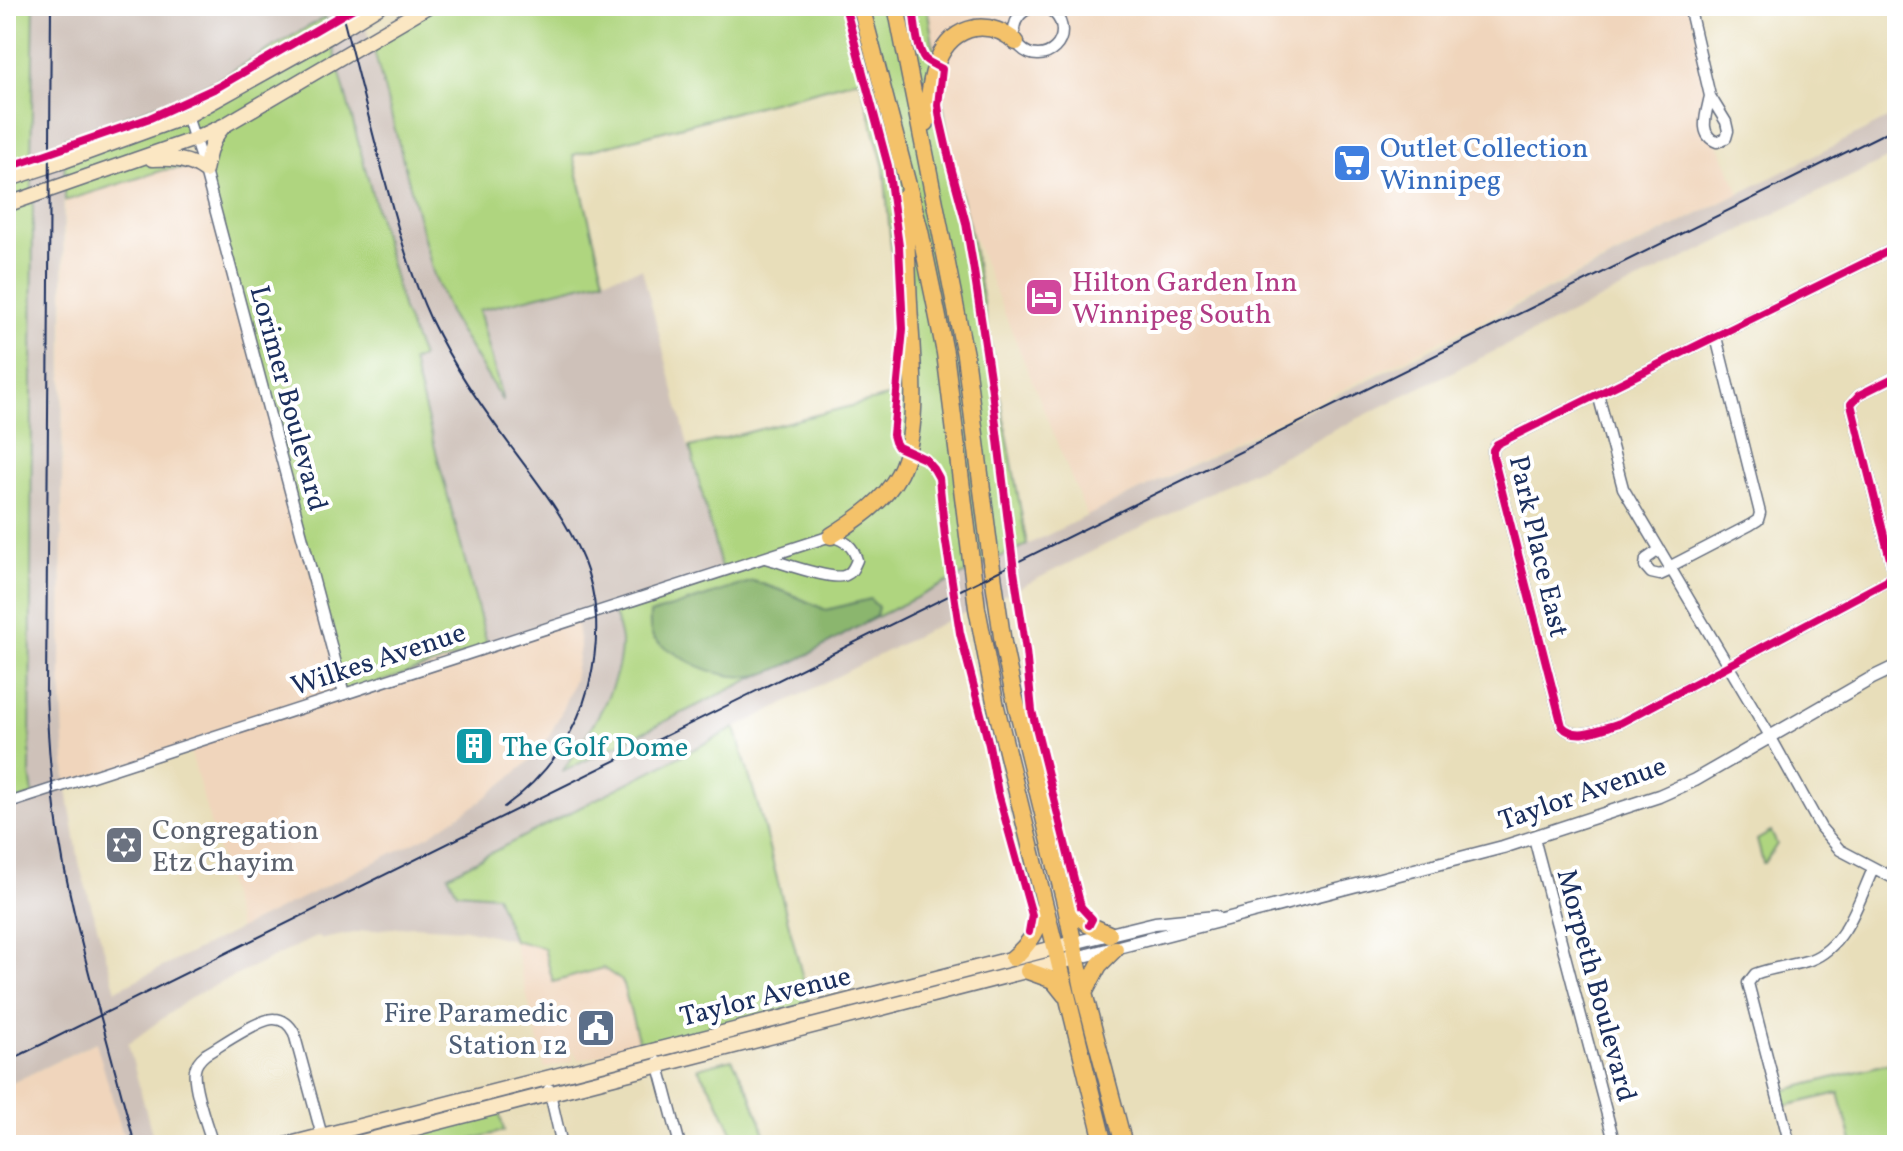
<svg xmlns="http://www.w3.org/2000/svg" width="1903" height="1151" font-family="Vollkorn,serif">
<rect width="100%" height="100%" fill="#fff"/>
<filter id="ink" filterUnits="userSpaceOnUse"><feTurbulence type="fractalNoise" baseFrequency=".0125" numOctaves="2"/><feDisplacementMap in="SourceGraphic" scale="16" xChannelSelector="R" yChannelSelector="G"/><feConvolveMatrix kernelMatrix="1 2 1 2 8 2 1 2 1" color-interpolation-filters="sRGB"/></filter>
<filter id="wash" filterUnits="userSpaceOnUse"><feTurbulence type="fractalNoise" baseFrequency=".006" numOctaves="4" result="noise"/><feDisplacementMap in="SourceGraphic" scale="32" xChannelSelector="R" yChannelSelector="G"/><feGaussianBlur stdDeviation="1.8" result="paint"/><feColorMatrix in="noise" values="0 0 0 0 0 0 0 0 0 0 0 0 0 0 0 0 0 1.4 0 .05"/><feComposite in="paint" operator="in"/></filter>
<g filter="url(#wash)">
<rect width="100%" height="100%" fill="#e8deba"/>
<!-- built -->
<path fill="#f0d5bc" d="M927,6H1689L1705,67V122L1717,142L1740,193L1087,516L969,226L953,167Z
M183,168L205,171L344,694L576,619L580,646L574,680L560,715L544,746L524,766L480,802L429,835L239,929L189,745L66,784L61,675L65,201L164,170Z
M513,940L544,948L553,981L603,968L622,981L638,1045L579,1060L570,1046L574,1061L545,1068Z
M97,1042L126,1145H6V1086Z"/>
<!-- industrial -->
<path fill="#cec1b9" fill-rule="evenodd" d="M34,6H360L433,272L451,317L502,398L479,310L642,269L721,571L612,607L621,640L619,667L593,728L564,771L991,561L1027,545L1409,360L1897,114V154L1407,394L1017,589L944,622L449,874L457,892L496,895L513,940L465,929L412,926L364,931L323,939L318,936L193,996L128,1044L155,1145H126L96,1042L6,1086V804L33,794L30,773L33,210L31,160ZM324,18L403,310L422,356L412,361L488,647L576,619L580,646L574,680L560,715L544,746L524,766L480,802L429,835L116,990L80,867L66,784L61,675L64,161L177,98L217,80Z"/>
<!-- green -->
<path fill="#afd57f" stroke="#65826e" stroke-width="2" fill-rule="evenodd" d="M6,6H34L31,160L33,210L30,773L33,795L6,804Z
M428,6H850L880,119L858,6H927L953,167L969,226L1027,545L991,561L562,772C586,738 621,687 621,643C621,632 615,619 612,607L722,572L690,447L891,396L898,326L884,167L860,79L573,155L604,279L479,310L503,402L451,317L433,272L371,40ZM887,150H888L913,234L899,211Z
M325,17L403,310L422,357L412,361L488,647L344,694L206,171L183,168L164,170L65,201L64,138L177,98L217,80ZM216,135L205,170L143,158Z
M735,728L759,809L811,1010L642,1054L622,981L603,968L553,982L544,948L513,940L496,895L457,892L448,875Z
M1771,832L1777,844L1765,863H1763L1757,840Z
M732,1059L750,1093L769,1145H738L716,1097L698,1068Z
M1897,1061V1145H1853L1839,1093L1785,1106L1782,1091Z
M539,1086L540,1090L373,1133L372,1129Z
M498,1108L504,1131L450,1145H369Z"/>
<!-- forest -->
<path fill="#8bb66e" stroke="#537266" stroke-width="2" d="M753,581L786,592L826,610L870,599L878,607L876,616C847,633 819,650 789,664C780,668 770,673 760,675C733,681 701,670 678,655C656,641 648,642 650,614Z"/>
</g>
<g filter="url(#ink)">
<g fill="none" stroke-linecap="round" stroke-linejoin="round">
<defs>
<path id="minor" d="M1689,6L1710,96L1726,122L1728,131L1726,138L1717,142C1697,135 1707,112 1710,96
M1014 31a24 24 0 1 1 48 0a24 24 0 1 1-48 0Z
M187,116L205,171L344,694
M1897,247L1497,444L1493,450V456L1562,726C1576,742 1602,728 1620,723L1887,581L1892,574V567L1851,404L1859,395L1897,376
M1598,394L1623,488L1770,736L1821,828L1840,850L1897,880
M1659,550L1646,559L1645,566L1651,573L1660,575L1671,570
M1669,567L1750,525L1758,520L1760,513L1716,337
M6,804L831,536C845,541 853,545 857,560C854,566 853,572 846,575C834,582 781,562 765,558
M1534,838L1615,1145
M658,1062L680,1145
M549,1089L562,1145
M213,1145C208,1128 192,1086 195,1070C196,1063 201,1058 206,1054C220,1046 260,1018 274,1019C283,1019 290,1025 294,1033L322,1136
M1790,1145L1748,983L1755,974C1773,967 1792,966 1810,960C1846,947 1859,900 1873,869"/>
<path id="tertiary" d="M1073,943L1155,923L1215,917
M1076,958L1503,847L1659,796L1695,780L1872,678L1897,666"/>
<path id="secondary" d="M152,159C172,158 189,159 205,171C208,155 211,140 222,128
M6,180L64,161L187,116L330,36L379,6
M6,205L195,139L225,125L428,6
M286,1145L1073,943
M350,1145L1076,958"/>
<path id="primary" d="M861,6L920,231L934,298L945,353L977,608L996,707L1104,1145
M896,6L965,355L991,561L1003,643L1013,691L1065,903L1084,993L1124,1145
M926,123C930,88 932,36 975,28C990,26 1005,32 1016,42
M831,536C857,519 884,502 899,474C922,430 911,352 909,303C907,268 907,233 903,198
M1065,903L1089,925L1109,934
M1013,958C1030,944 1039,929 1044,907
M1028,971L1053,980L1065,995
M1084,993L1099,965L1115,949"/>
</defs>
<!-- minor casing -->
<use href="#minor" stroke="#636c7e" stroke-width="13"/>
<!-- tertiary casing -->
<use href="#tertiary" stroke="#636c7e" stroke-width="15"/>
<!-- secondary casing -->
<use href="#secondary" stroke="#636c7e" stroke-width="17"/>
<!-- primary casing -->
<use href="#primary" stroke="#636c7e" stroke-width="19"/>
<!-- minor -->
<use href="#minor" stroke="#fff" stroke-width="10"/>
<!-- tertiary -->
<use href="#tertiary" stroke="#fff" stroke-width="12"/>
<!-- secondary -->
<use href="#secondary" stroke="#fbe7c3" stroke-width="14"/>
<!-- primary -->
<use href="#primary" stroke="#f4c26a" stroke-width="16"/>
<!-- rail -->
<path stroke="#1b2f5e" stroke-width="2" d="M51,6L46,690C48,749 53,808 64,866C83,960 111,1052 135,1145
M340,6C354,59 367,112 381,165C395,217 408,270 431,320C453,366 482,407 512,448C571,527 614,581 589,685C576,735 546,777 504,807
M6,1062L1897,127"/>
<defs>
<path id="cycleway" d="M845,6L888,166L899,246L903,329L893,435L895,442L898,447L925,459L934,469L939,478L945,536L960,633L989,745L998,793L1032,915L1029,932
M913,6C915,20 916,48 925,59C929,63 937,66 942,69L938,105L940,119L951,167L966,223L974,271L992,391L1014,571L1026,651L1032,711L1081,907L1092,919L1089,925
M6,168L150,118L218,87L357,6
M1897,247L1497,444L1493,450V456L1562,726C1576,742 1602,728 1620,723L1887,581L1892,574V567L1851,404L1859,395L1897,376"/>
</defs>
<!-- cycleway casing -->
<use href="#cycleway" stroke="#fff" stroke-width="13"/>
<!-- cycleway -->
<use href="#cycleway" stroke="#d6006c" stroke-width="8"/>
</g>
</g>
<!-- icons -->
<defs>
<symbol id="supermarket-square" viewBox="-11 -11 22 22"><rect x="-9" y="-9" width="18" height="18" rx="4" fill="#3f7fe0" stroke="#fff"/><path d="M-6-5.5h2.5l.6 2H6L4.5 2H-2.5L-4.4-4H-6ZM-1.5 3.2a1.3 1.3 0 1 0 .1 0ZM3 3.2a1.3 1.3 0 1 0 .1 0Z" fill="#fff"/></symbol>
<symbol id="hotel-square" viewBox="-11 -11 22 22"><rect x="-9" y="-9" width="18" height="18" rx="4" fill="#d1479c" stroke="#fff"/><path d="M-6-4.5h1.5V1H6V5H4.5V3h-9V5H-6ZM-4 0a1.8 1.8 0 1 1 3.6 0ZM.5 0V-2.5h3Q6-2.5 6 0Z" fill="#fff"/></symbol>
<symbol id="building-square" viewBox="-11 -11 22 22"><rect x="-9" y="-9" width="18" height="18" rx="4" fill="#0f9aa8" stroke="#fff"/><path d="M-4-6H4V6H1V3H-1V6H-4ZM-2.5-4.3h1.7v1.8h-1.7ZM.8-4.3h1.7v1.8H.8ZM-2.5-1h1.7V.8h-1.7ZM.8-1h1.7V.8H.8Z" fill="#fff"/></symbol>
<symbol id="synagogue-square" viewBox="-11 -11 22 22"><rect x="-9" y="-9" width="18" height="18" rx="4" fill="#6b7280" stroke="#fff"/><path d="M0-6.5L5.6 3.2H-5.6ZM0 6.5L5.6-3.2H-5.6Z" fill="#fff"/></symbol>
<symbol id="civic-square" viewBox="-11 -11 22 22"><rect x="-9" y="-9" width="18" height="18" rx="4" fill="#5c6f8a" stroke="#fff"/><path d="M-.6-6.5H3V-4.5H.6V-3L4-1V1h2V6H-6V1h2V-1L-.6-3ZM-1.2 2.5V6h2.4V2.5Z" fill="#fff"/></symbol>
</defs>
<g fill-rule="evenodd">
<use href="#supermarket-square" x="1330" y="141" width="44" height="44"/>
<use href="#hotel-square" x="1022" y="275" width="44" height="44"/>
<use href="#building-square" x="452" y="724" width="44" height="44"/>
<use href="#synagogue-square" x="102" y="823" width="44" height="44"/>
<use href="#civic-square" x="574" y="1006" width="44" height="44"/>
</g>
<g text-anchor="middle" stroke-width="8" stroke-linejoin="round" paint-order="stroke">
<!-- shop labels -->
<g font-size="28" fill="#366cbe" stroke="#fff" text-anchor="start">
<text x="1380" y="157">Outlet Collection<tspan x="1380" dy="32">Winnipeg</tspan></text>
</g>
<!-- hotel labels -->
<g font-size="28" fill="#b23c85" stroke="#fff" text-anchor="start">
<text x="1072" y="291">Hilton Garden Inn<tspan x="1072" dy="32">Winnipeg South</tspan></text>
</g>
<!-- street labels -->
<g font-size="28" fill="#1b2f5e" stroke="#fff">
<text transform="translate(290 398) rotate(75)" y="10">Lorimer Boulevard</text>
<text transform="translate(1540 546) rotate(77)" y="10">Park Place East</text>
<text transform="translate(378 658) rotate(-18)" y="10">Wilkes Avenue</text>
<text transform="translate(1582 792) rotate(-19)" y="10">Taylor Avenue</text>
<text transform="translate(1598 985) rotate(75)" y="10">Morpeth Boulevard</text>
<text transform="translate(765 995) rotate(-14)" y="10">Taylor Avenue</text>
</g>
<!-- culture labels -->
<g font-size="28" fill="#0d838f" stroke="#fff" text-anchor="start">
<text x="502" y="756">The Golf Dome</text>
</g>
<!-- worship labels -->
<g font-size="28" fill="#5b616d" stroke="#fff" text-anchor="start">
<text x="152" y="839">Congregation<tspan x="152" dy="32">Etz Chayim</tspan></text>
</g>
<!-- service labels -->
<g font-size="28" fill="#4e5e75" stroke="#fff" text-anchor="end">
<text x="568" y="1022">Fire Paramedic<tspan x="568" dy="32">Station 12</tspan></text>
</g>
</g>
<!-- margin -->
<rect width="1903" height="1151" fill="none" stroke="#fff" stroke-width="32"/>
</svg>
